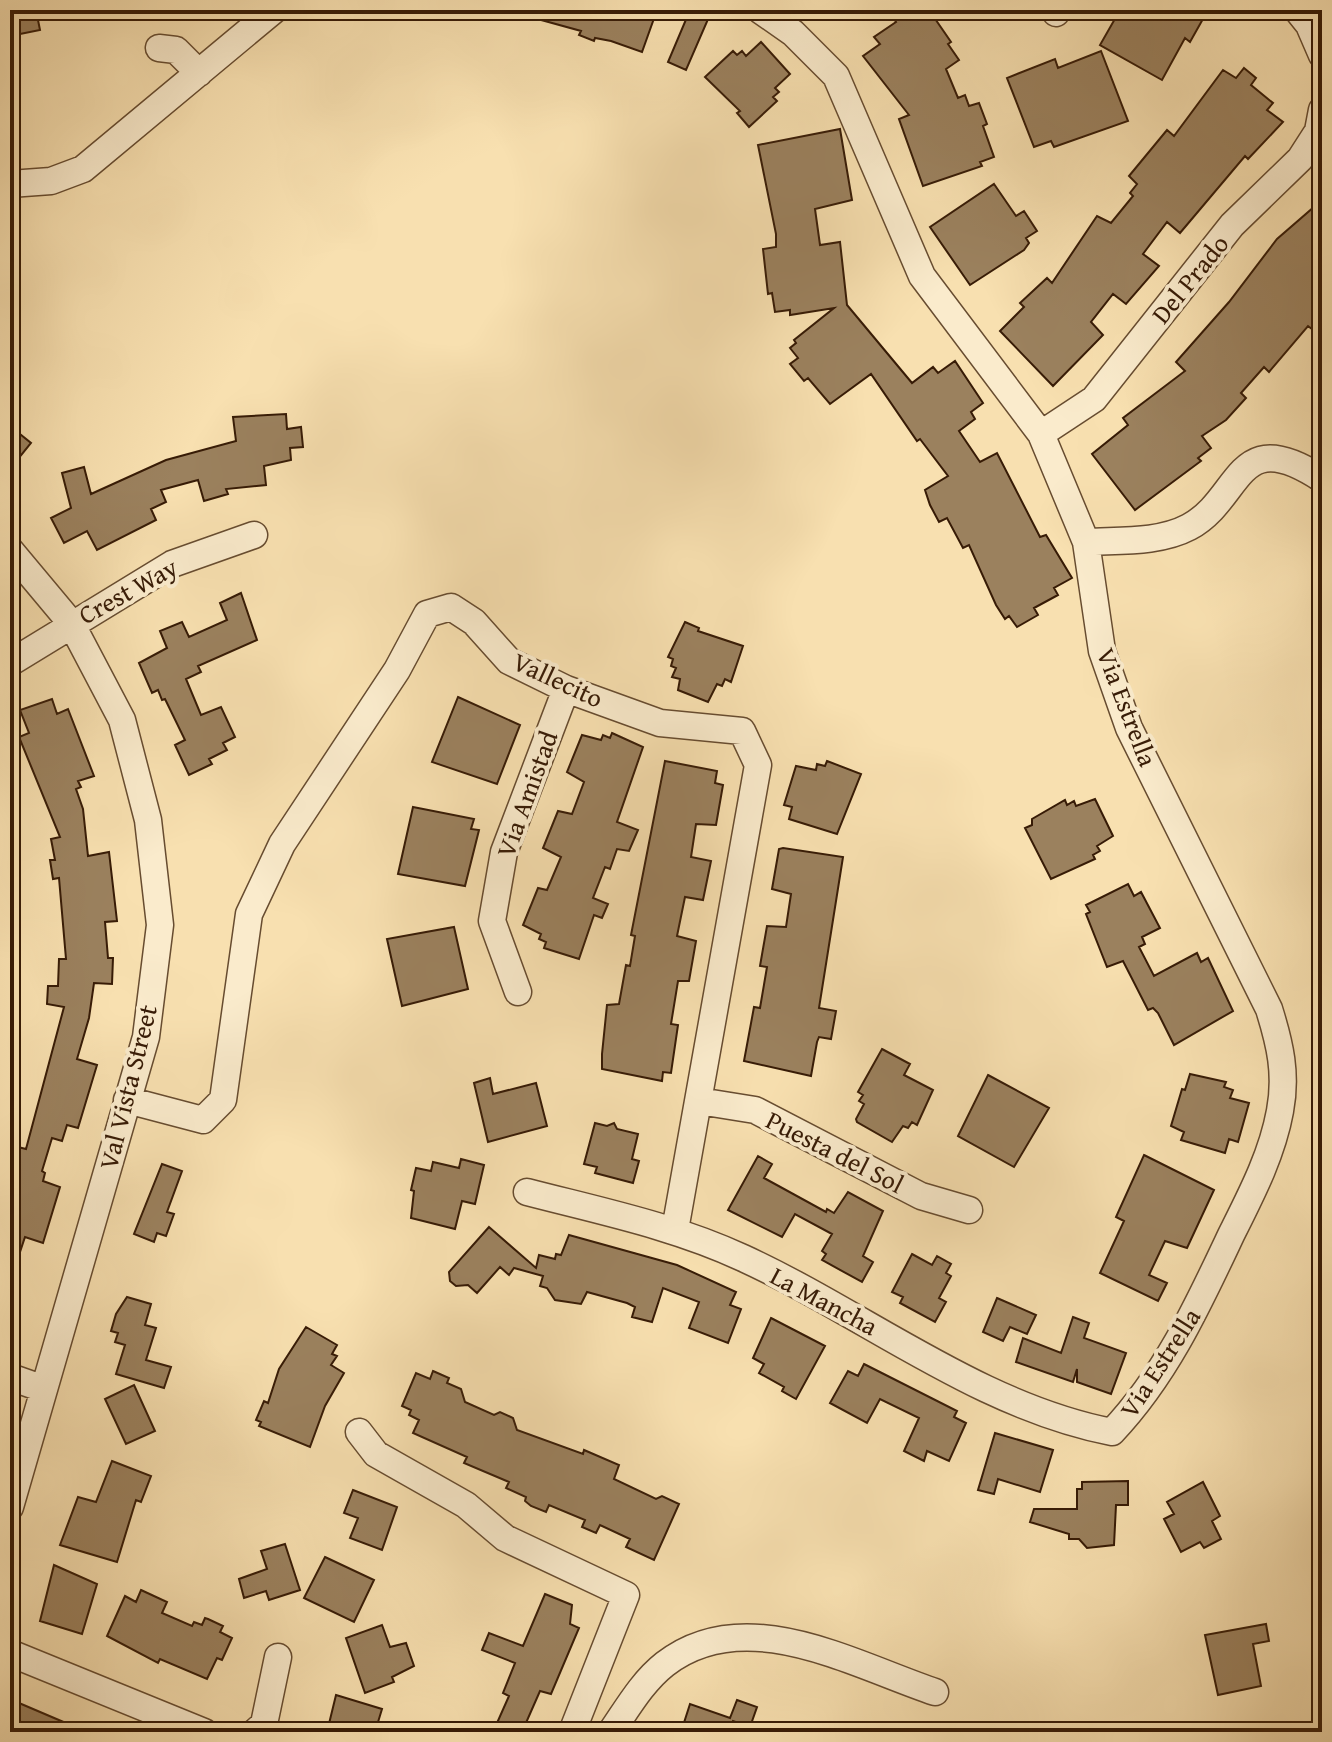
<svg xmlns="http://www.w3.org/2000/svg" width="1332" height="1742" font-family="'Gentium Book Plus',serif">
<rect width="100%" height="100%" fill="#f8e0b0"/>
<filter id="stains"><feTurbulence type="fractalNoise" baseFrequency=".0025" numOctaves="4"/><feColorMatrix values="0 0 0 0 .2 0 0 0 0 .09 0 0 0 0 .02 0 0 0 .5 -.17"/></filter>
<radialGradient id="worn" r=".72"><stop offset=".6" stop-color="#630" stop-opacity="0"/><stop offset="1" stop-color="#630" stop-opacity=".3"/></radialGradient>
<!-- building -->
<path fill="#9b815e" stroke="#371b06" stroke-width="2" d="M10,10H36L40,30L10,36Z
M524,10H657L642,52L611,41L595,38L594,41L579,35L581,31L523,15Z
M690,10H712L686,70L668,62Z
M888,10H929L951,42L948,44L959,60L946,69L958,98L965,95L969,106L979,103L987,124L983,126L994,157L980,162L982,166L923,186L899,119L909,115L863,56L880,44L874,37L896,22Z
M1120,10H1208L1190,42L1185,38L1162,80L1100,45Z
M761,42L790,74L775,88L779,92L773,97L777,101L749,127L737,113L740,111L705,77L733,51L737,55L742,51L746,56Z
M1101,51L1128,121L1054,147L1051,141L1034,147L1007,78L1055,59L1058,68Z
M1244,68L1256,78L1251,85L1273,103L1267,110L1283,122L1248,159L1245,156L1180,233L1167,222L1143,254L1159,266L1126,304L1113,294L1091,322L1103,335L1053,386L1000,331L1024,307L1020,303L1047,278L1052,283L1097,216L1111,223L1133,196L1130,193L1137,184L1129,176L1167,130L1174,136L1223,70L1236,78Z
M840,129L852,200L815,209L820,245L840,242L847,305L912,383L933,367L938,373L955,361L983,403L971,412L975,419L959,431L980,462L997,453L1040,537L1046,535L1072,578L1054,588L1058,595L1034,608L1038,615L1017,627L1009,616L1005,619L996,605L969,545L963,548L947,518L939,522L930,505L925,490L948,476L920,439L917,441L871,374L830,404L808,378L804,381L790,364L798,358L790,348L796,343L794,340L834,308L790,315V310L775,312L772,293L768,294L763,249L776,247V234L758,145Z
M994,184L1016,216L1024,211L1037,231L1026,238L1029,243L1024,250L970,285L930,227Z
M1322,200V316L1312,329L1308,326L1269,372L1264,367L1241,393L1246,398L1226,420L1202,436L1211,448L1198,458L1201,461L1135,510L1092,454L1128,425L1123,418L1185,371L1176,362L1229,302L1277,239Z
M286,414L287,429L301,427L303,447L290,448L291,460L264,466L266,485L226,489L228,494L204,501L198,480L161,490L166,502L151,509L156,520L97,550L87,531L64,543L51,518L71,508L62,473L84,467L91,494L166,460L236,441L233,417Z
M10,426L31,443L10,469Z
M241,593L257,640L198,666L201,672L186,679L201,715L221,707L235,737L223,743L227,750L209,759L212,764L189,775L175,745L185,740L165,699L162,700L158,690L152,693L139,663L167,648L160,631L182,622L189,637L227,620L220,603Z
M685,622L699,628L698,631L743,646L731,682L725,679L722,686L717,684L708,702L678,690L680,679L672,677L676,668L671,666L673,659L668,657Z
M458,697L520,725L497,784L432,762Z
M52,699L57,714L68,709L94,776L78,781L81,787L76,789L83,809L88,856L109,852L117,921L105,922L108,958H113L112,984L94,983L89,1018L77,1059L97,1065L78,1128L67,1125L62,1141L52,1138L42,1171L45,1173L43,1181L60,1187L43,1243L25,1237L13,1273H10V1145L26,1149L64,1007L47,1004L48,986H58L59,959H66L59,878L53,879L50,860H55L51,839L60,837L19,737L29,733L20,710Z
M612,733L643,747L617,822L638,830L629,851L617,849L610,869L605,867L593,898L608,904L602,918L594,915L579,959L544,948L546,942L539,939L541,934L523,925L538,888L547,890L561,857L543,848L558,811L572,814L584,782L567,772L582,735L601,740L603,735L610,738Z
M665,761L717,771L715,783L723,785L716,825L696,824L691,857L711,861L703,900L685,897L677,936L696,941L689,981H678L671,1024L678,1025L671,1073L663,1072L662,1081L602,1069V1054L607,1005L619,1004L626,965L630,966L635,936L631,935Z
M827,761L861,774L837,834L789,819L792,807L784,805L796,766L816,770L817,764L825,766Z
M1095,799L1113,836L1097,846L1100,851L1093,855L1095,859L1051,879L1025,828L1032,825V819L1065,800L1067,805L1074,801L1076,806Z
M413,807L474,819L471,829L479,830L465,886L398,874Z
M783,848L843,857L819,1008L836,1011L831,1039L819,1037L817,1042L811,1076L744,1061L754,1007L760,1008L767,967L760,966L767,926L786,927L791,894L772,889L779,849Z
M1128,884L1134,896L1141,892L1160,928L1142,937L1145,944L1139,947L1154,976L1197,953L1201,962L1208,958L1233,1011L1174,1045L1158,1013L1153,1008L1148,1010L1123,961L1107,967L1086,914L1090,912L1086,905Z
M454,927L468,989L402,1006L387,939Z
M882,1049L910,1064L904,1075L933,1090L917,1125L912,1122L908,1128L903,1126L892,1142L857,1122L856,1119L864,1104L859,1101L863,1095L858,1092Z
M1190,1074L1226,1082L1224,1087L1233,1090L1230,1098L1249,1103L1238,1142L1229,1139L1225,1153L1181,1140L1184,1132L1171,1126L1182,1089L1185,1090Z
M988,1075L1049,1108L1014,1167L958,1136Z
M490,1078L493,1094L536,1083L547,1126L488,1142L474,1083Z
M595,1123L607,1126L614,1123L617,1129L638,1134L632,1159L639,1161L633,1183L595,1173L597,1167L584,1164Z
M1144,1155L1214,1190L1187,1248L1165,1241L1149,1275L1167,1283L1158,1301L1100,1273L1124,1221L1116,1217Z
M758,1156L772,1164L764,1178L826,1212L827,1209L834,1213L848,1192L883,1211L863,1256L873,1262L862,1282L822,1260L826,1254L822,1251L832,1234L795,1214L782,1237L728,1210Z
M461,1159L484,1165L475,1204L462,1201L455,1229L411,1218L414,1191L411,1190L416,1168L431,1171L433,1162L459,1168Z
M162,1164L182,1171L167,1212L174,1214L166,1236L157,1233L154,1242L134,1234Z
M489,1227L536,1268L539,1255L555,1259L556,1254L561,1255L569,1235L677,1265L736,1292L730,1305L741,1309L728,1343L689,1328L699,1302L663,1288L652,1322L632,1317L635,1307L627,1303L587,1292L581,1304L555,1300L547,1288L540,1286L543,1276L514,1268L509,1275L500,1267L477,1293L468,1285L456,1286L450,1281L449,1272Z
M912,1254L932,1265L937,1256L951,1264L946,1273L951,1276L939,1298L946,1302L935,1322L900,1303L903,1297L892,1292Z
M127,1297L151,1304L145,1325L156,1328L146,1360L171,1367L164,1388L116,1374L125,1345L115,1342L118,1333L111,1331L116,1314Z
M997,1298L1036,1315L1027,1334L1010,1327L1003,1341L983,1332Z
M1073,1317L1089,1323L1084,1338L1126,1353L1111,1394L1077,1382V1369L1073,1382L1016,1362L1023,1338L1061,1353Z
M771,1318L825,1346L796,1399L782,1391L784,1387L759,1373L764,1364L753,1358Z
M306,1327L337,1345L332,1354L337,1356L331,1365L344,1373L325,1406L310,1447L259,1426L261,1422L256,1420L264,1401L268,1403L279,1369Z
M864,1364L957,1411L954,1417L966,1423L949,1461L927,1451L924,1461L904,1451L919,1418L880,1399L867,1423L830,1403L848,1371L858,1376Z
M433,1371L449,1378L447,1383L461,1389L465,1402L494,1415L500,1412L513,1418L517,1430L583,1454L584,1450L619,1465L614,1479L656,1499L662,1496L679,1504L654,1560L626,1547L630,1539L600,1525L596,1533L582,1527L585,1520L549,1505L546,1512L531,1506L525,1501L526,1497L506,1488L509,1482L464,1463L467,1457L413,1433L419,1420L409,1415L411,1410L402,1406L416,1373L430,1379Z
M134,1385L155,1431L126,1444L105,1399Z
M995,1433L1053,1450L1040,1492L998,1479L994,1494L978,1490Z
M112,1461L151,1476L141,1502L136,1500L117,1562L60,1545L78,1497L96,1502Z
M1128,1481V1505H1116L1114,1545L1087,1548L1079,1539H1069V1534L1030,1522L1034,1509H1077V1489H1082V1482Z
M1203,1482L1220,1516L1212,1521L1221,1539L1204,1548L1200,1542L1181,1552L1164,1519L1174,1514L1167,1502Z
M353,1490L397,1507L382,1550L350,1538L358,1518L344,1513Z
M285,1544L300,1590L269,1600L266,1591L244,1598L239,1579L267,1569L261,1551Z
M325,1557L374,1580L354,1622L304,1598Z
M54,1565L97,1584L82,1634L40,1621Z
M141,1590L167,1602L162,1613L192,1626L194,1622L202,1625L205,1618L208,1619L223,1626L220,1632L232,1638L222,1660L217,1658L207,1679L160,1659L158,1663L107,1636L125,1596L136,1602Z
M545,1594L572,1605L570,1624L579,1628L551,1694L540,1691L522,1732H493L509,1696L503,1693L515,1663L482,1650L489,1633L523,1646Z
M1266,1624L1269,1641L1253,1644L1261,1686L1218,1695L1205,1635Z
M382,1625L390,1647L406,1643L414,1666L392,1677L394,1682L365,1693L346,1638Z
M336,1695L382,1709L375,1732H327Z
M737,1700L757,1707L750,1727L733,1721L729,1732H681L690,1704L730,1718Z
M19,1703L87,1732H10V1720Z"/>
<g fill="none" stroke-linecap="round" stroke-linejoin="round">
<defs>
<path id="minor" d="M1297,10L1309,25L1322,55
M1056,13L1058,10
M159,48L176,50L199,73
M10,184L51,181L83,169L274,10
M1041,434L1094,399L1232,225L1300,159L1318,131L1322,110
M1086,542C1119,540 1159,543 1189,527C1243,498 1235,422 1322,479
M10,550L71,623L122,720L148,820L160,925L146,1037L10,1507
M10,663L172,564L254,535
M518,992L492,921L504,852L566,689
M127,1100L203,1120L223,1100L249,914L282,844L397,670L427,614L451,607L474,622L509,661L566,689L660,723L742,731L758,765L675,1230
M699,1101L755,1110L921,1196L969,1210
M527,1192C600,1211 674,1226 743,1258C865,1314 978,1406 1112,1432C1166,1375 1198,1305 1231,1235C1251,1195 1272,1155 1280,1111C1287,1074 1280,1044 1269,1009L1129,728L1102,651L1086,542L1041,434L922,276L836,76L793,33L760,10
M10,1377L44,1389
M359,1432L376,1454L466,1505L505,1538L626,1595L572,1732
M10,1653L204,1732
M255,1732L264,1724L278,1657
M611,1732C627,1709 642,1682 665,1664C745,1602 852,1664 935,1692"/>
</defs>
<!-- minor casing -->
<use href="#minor" stroke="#674c30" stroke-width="29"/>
<!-- minor -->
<use href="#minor" stroke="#faebcc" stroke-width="26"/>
</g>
<g text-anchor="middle" stroke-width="8" stroke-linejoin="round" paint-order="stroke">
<!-- street labels -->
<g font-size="26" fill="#371b06" stroke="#faebcc">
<text transform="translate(1190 279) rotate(-51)" y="9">Del Prado</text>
<text transform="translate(128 591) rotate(-29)" y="9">Crest Way</text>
<text transform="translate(558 680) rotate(25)" y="9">Vallecito</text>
<text transform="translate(1127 707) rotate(69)" y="9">Via Estrella</text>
<text transform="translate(527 794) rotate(-70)" y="9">Via Amistad</text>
<text transform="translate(128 1087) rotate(-76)" y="9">Val Vista Street</text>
<text transform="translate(835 1152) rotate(27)" y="9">Puesta del Sol</text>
<text transform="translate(824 1301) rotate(28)" y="9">La Mancha</text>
<text transform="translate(1160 1363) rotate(-57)" y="9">Via Estrella</text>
</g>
</g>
<!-- margin -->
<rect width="1332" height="1742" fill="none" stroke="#f8e0b0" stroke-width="40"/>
<rect x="12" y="12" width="1308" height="1718" fill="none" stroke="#371b06" stroke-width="4"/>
<rect x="20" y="20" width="1292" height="1702" fill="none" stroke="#371b06" stroke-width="2"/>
<rect width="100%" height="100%" filter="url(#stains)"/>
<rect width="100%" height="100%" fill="url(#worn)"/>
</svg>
